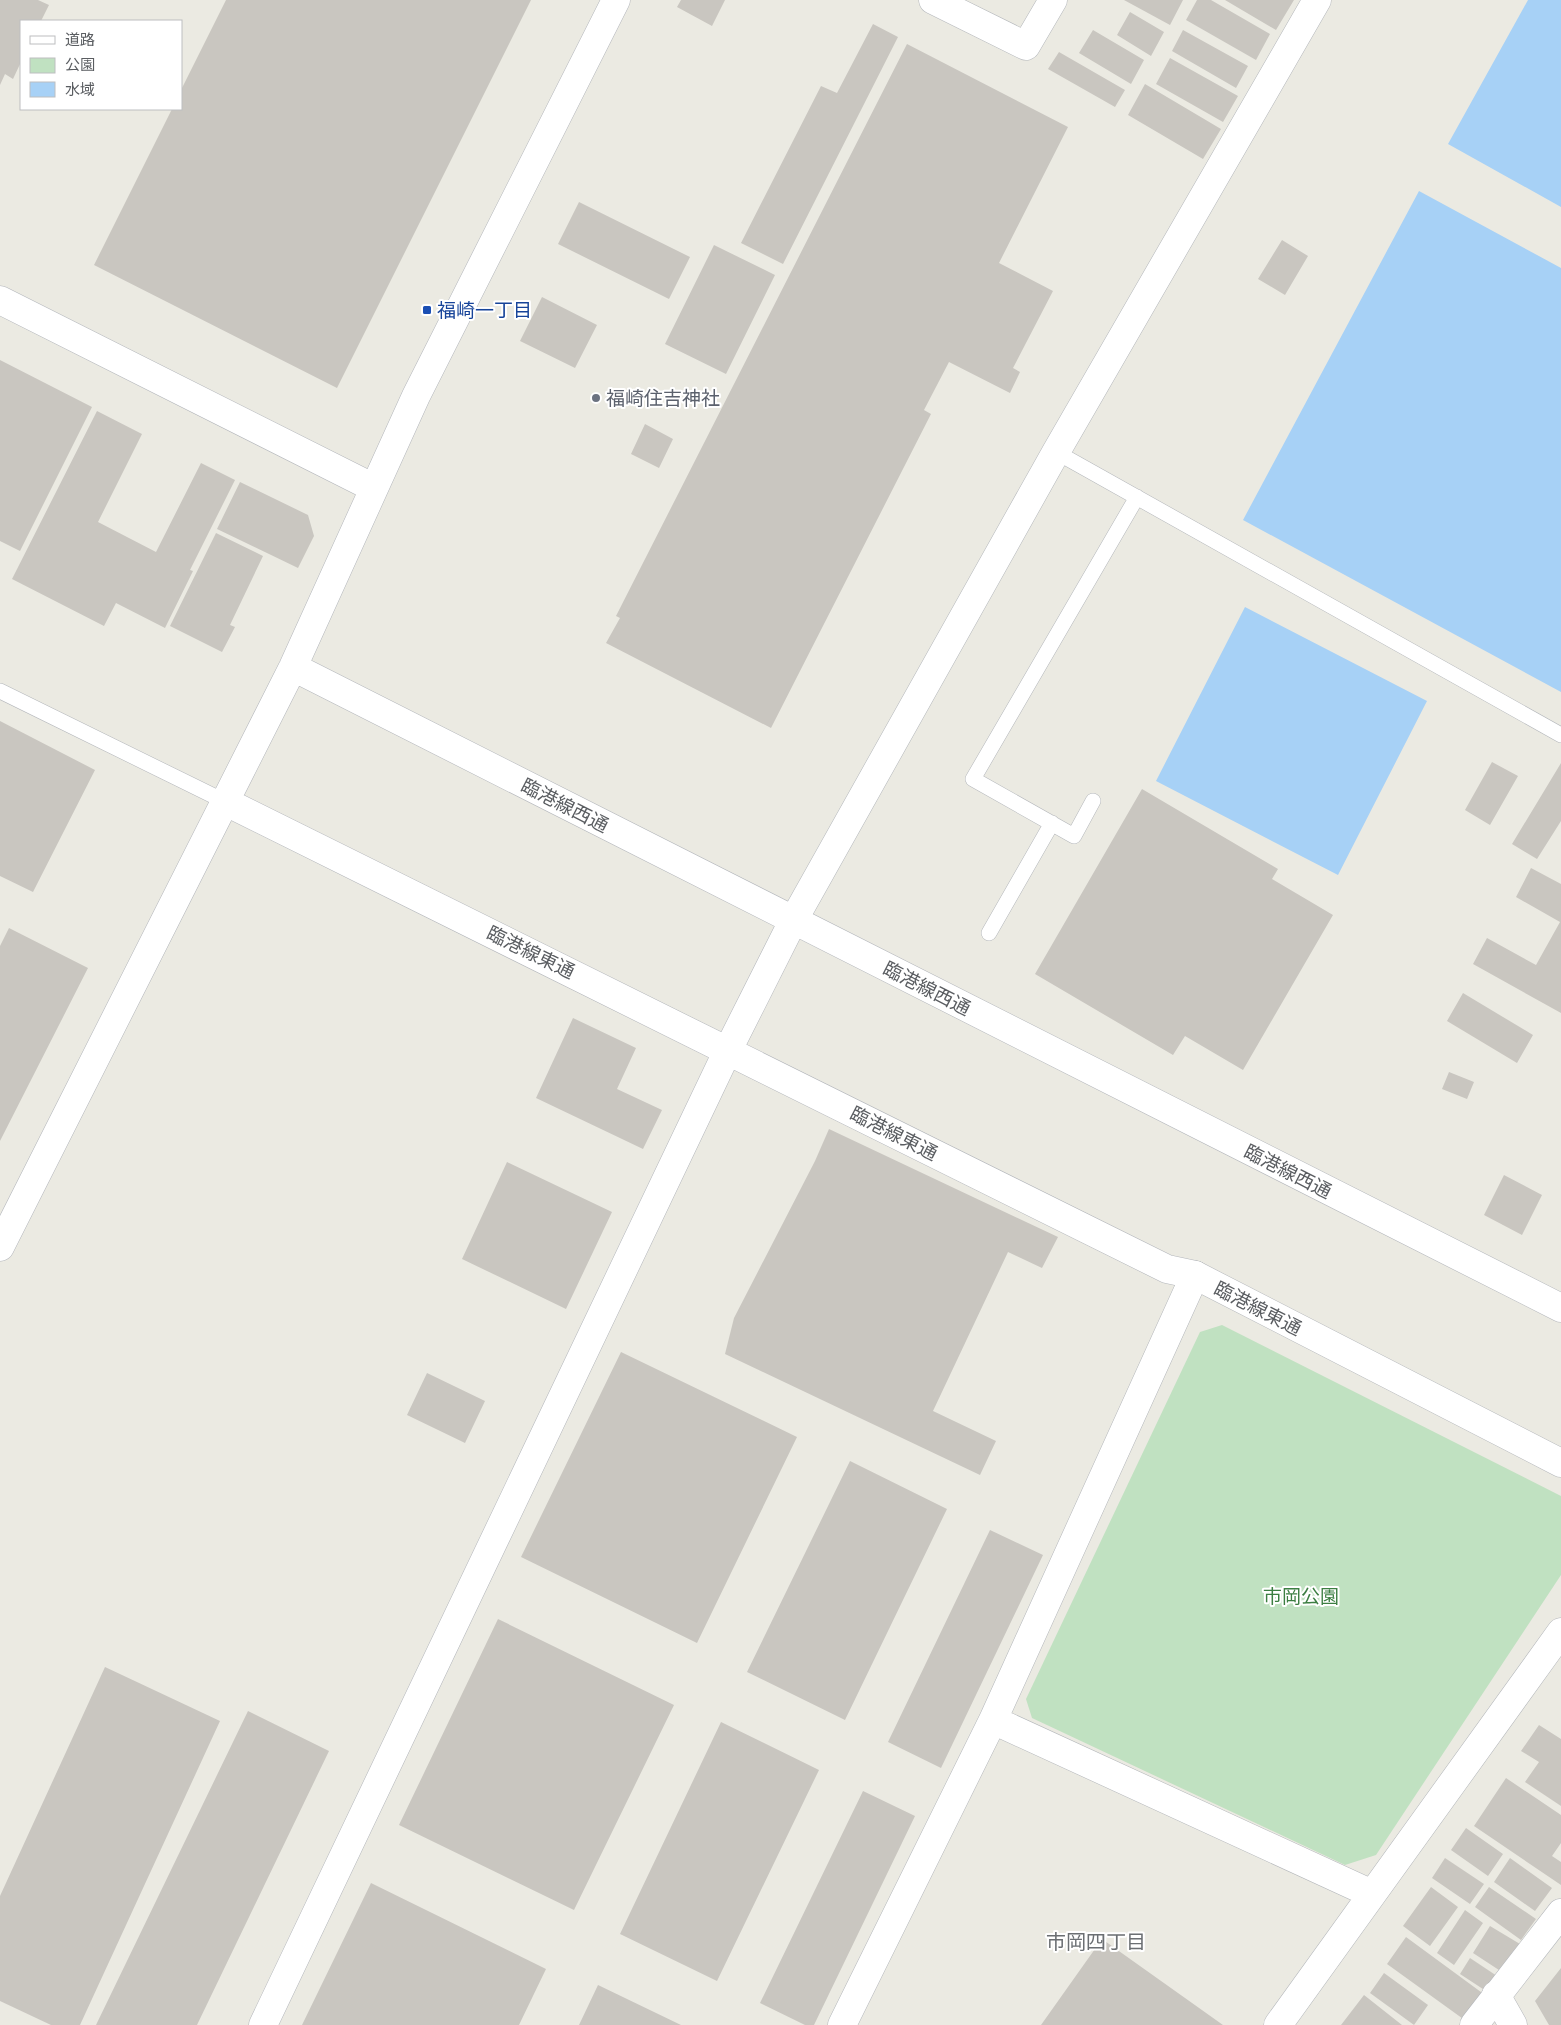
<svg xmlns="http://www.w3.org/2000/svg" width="1561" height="2025" font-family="Figtree,'Noto Sans JP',sans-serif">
<rect width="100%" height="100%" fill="#ebeae2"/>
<!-- green -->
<path fill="#c0e1c1" d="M1222,1325L1561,1496V1575L1376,1855L1345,1865L1032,1718L1026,1699L1200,1332Z"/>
<!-- water -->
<path fill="#a7d1f6" d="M1528,0H1561V207L1448,144Z
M1419,191L1561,268V692L1243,520Z
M1245,607L1427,701L1338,875L1156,781Z"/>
<!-- building -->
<path fill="#c9c6c0" d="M0,0H38L49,5L41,21H21V62L13,79L5,74L0,85Z
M226,0H531L337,388L94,265L172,109H181V90Z
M681,0H725L712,26L677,7Z
M1124,0H1183L1170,25Z
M1197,0H1211L1270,34L1256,60L1186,20Z
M1225,0H1294L1276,30Z
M1130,12L1164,32L1151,56L1117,35Z
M873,24L898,37L783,264L741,243L821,86L837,93Z
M1093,30L1144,60L1131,84L1079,53Z
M1183,30L1248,66L1236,88L1172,51Z
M907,44L1068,127L999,263L1053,291L1013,368L1020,372L1010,393L949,362L924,410L931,414L771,728L606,643L620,618L616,616Z
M1059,52L1125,90L1115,107L1048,69Z
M1170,58L1238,96L1223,122L1156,84Z
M1145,84L1221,129L1203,159L1128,115Z
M579,202L690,257L669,299L558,244Z
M1282,240L1308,256L1285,295L1258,279Z
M714,245L775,275L726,374L665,344Z
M542,297L597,325L575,368L520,341Z
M0,360L92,407L20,551L0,541Z
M97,411L142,434L98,522L156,552L201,463L235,480L190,570L193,571L165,628L116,603L104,626L12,579Z
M645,424L673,439L659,468L631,454Z
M240,482L308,515L314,536L298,568L217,529Z
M216,533L263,556L230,625L235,627L222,652L170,626Z
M0,721L95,770L33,892L0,876Z
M1492,762L1518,776L1490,825L1465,810Z
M1561,763V821L1537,859L1512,844Z
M1142,789L1278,869L1272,879L1333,915L1243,1070L1185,1036L1173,1055L1035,974Z
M1531,868L1561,884V1013L1473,964L1487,938L1536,965L1560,922L1516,897Z
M9,928L88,968L0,1141V946Z
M1463,993L1533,1035L1517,1063L1447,1021Z
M573,1018L636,1048L617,1089L662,1110L643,1149L536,1098Z
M1449,1072L1474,1082L1467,1099L1442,1089Z
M829,1129L1058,1237L1042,1268L1008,1252L933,1411L996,1441L980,1475L725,1354L734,1318L815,1161Z
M507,1162L612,1212L566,1309L462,1259Z
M1504,1175L1542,1195L1522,1235L1484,1215Z
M621,1352L797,1437L697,1643L521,1557Z
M427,1373L485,1401L465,1443L407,1415Z
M850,1461L947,1509L845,1720L747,1672Z
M990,1530L1043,1555L941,1768L888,1742Z
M498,1619L674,1705L574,1910L399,1825Z
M105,1667L220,1721L80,2025H51L0,2001V1896Z
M248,1711L329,1751L197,2025H96Z
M721,1722L819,1770L717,1981L620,1934Z
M1539,1725L1561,1739V1806L1525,1782L1539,1762L1521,1751Z
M1506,1778L1561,1815V1843L1552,1856L1561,1862V1885L1474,1826Z
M863,1791L915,1816L814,2025H805L760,2003Z
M1466,1828L1503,1854L1488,1876L1451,1850Z
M1445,1858L1484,1884L1470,1904L1432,1878Z
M1510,1858L1552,1888L1535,1911L1494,1882Z
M371,1883L546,1969L519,2025H302Z
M1431,1887L1458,1907L1430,1946L1403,1926Z
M1489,1887L1536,1919L1521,1940L1475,1907Z
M1465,1910L1483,1923L1454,1965L1437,1953Z
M1490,1926L1520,1944L1502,1972L1473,1953Z
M1406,1937L1485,1995L1466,2021L1387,1964Z
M1102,1939L1223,2025H1041Z
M1470,1958L1500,1978L1489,1993L1460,1974Z
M1561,1968V2025H1549L1535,2001Z
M1384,1973L1428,2005L1414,2025L1370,1993Z
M598,1985L681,2025H579Z
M1364,1995L1402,2025H1341Z"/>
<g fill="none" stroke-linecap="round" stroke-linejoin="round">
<defs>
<path id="lane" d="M1056,452L1561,735
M0,691L226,802
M1093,801L1074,836L973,779L1137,497
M989,933L1052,823"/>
<path id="street" d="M933,0L1026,46L1053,0
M793,921L1056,452L1317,0
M993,1720L1372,1894
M1496,1995L1513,2025
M842,2025L993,1720L1195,1275L1561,1463
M1278,2025L1561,1632"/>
<path id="secondary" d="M0,300L374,488
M293,667L1561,1308
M226,802L1167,1269L1195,1275
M0,1247L293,667L416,396L616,0
M263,2025L728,1050L793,921
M1474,2025L1561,1913"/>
</defs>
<!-- lane casing -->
<use href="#lane" stroke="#b4b7bb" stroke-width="16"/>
<!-- street casing -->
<use href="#street" stroke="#b4b7bb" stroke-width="29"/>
<!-- secondary casing -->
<use href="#secondary" stroke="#b3b6bb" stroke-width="29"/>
<!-- lane -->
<use href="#lane" stroke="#fff" stroke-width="15"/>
<!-- street -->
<use href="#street" stroke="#fff" stroke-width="28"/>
<!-- secondary -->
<use href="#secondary" stroke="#fff" stroke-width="28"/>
</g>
<!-- markers -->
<rect fill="#1a4fb4" stroke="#fff" stroke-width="2" x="422" y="305" width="10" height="10" rx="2.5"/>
<circle fill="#6b7280" stroke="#fff" stroke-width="2" cx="596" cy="398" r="5"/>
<g text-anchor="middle" stroke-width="4" stroke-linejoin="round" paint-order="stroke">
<!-- transit labels -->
<g font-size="19" fill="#164399" stroke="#fff" text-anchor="start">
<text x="437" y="317">福崎一丁目</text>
</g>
<!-- worship labels -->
<g font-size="19" fill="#5b616d" stroke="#fff" text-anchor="start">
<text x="606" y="405">福崎住吉神社</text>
</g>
<!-- street labels -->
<g font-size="19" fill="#5a5d61" stroke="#fff">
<text transform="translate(565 805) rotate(27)" y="7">臨港線西通</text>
<text transform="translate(531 952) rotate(26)" y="7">臨港線東通</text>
<text transform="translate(927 988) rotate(27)" y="7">臨港線西通</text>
<text transform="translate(894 1133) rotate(27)" y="7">臨港線東通</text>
<text transform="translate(1288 1171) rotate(27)" y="7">臨港線西通</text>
<text transform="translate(1258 1308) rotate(27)" y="7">臨港線東通</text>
</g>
<!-- park labels -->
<g font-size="19" fill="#3c7e42" stroke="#fff">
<text x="1301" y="1603">市岡公園</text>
</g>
<!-- neighbourhood labels -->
<g font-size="20" fill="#6b6f73" stroke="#fff">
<text x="1096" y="1949">市岡四丁目</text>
</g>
</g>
<!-- legend -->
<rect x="20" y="20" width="162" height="90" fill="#ffffff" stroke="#bdbec0"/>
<rect x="30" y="36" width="25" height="8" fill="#ffffff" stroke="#bdbec0"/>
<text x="65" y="45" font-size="15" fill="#5a5d61">道路</text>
<rect x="30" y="58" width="25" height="15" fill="#c0e1c1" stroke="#bdbec0"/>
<text x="65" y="70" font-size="15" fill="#5a5d61">公園</text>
<rect x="30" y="82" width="25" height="15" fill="#a7d1f6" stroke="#bdbec0"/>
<text x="65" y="95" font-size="15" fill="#5a5d61">水域</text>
</svg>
